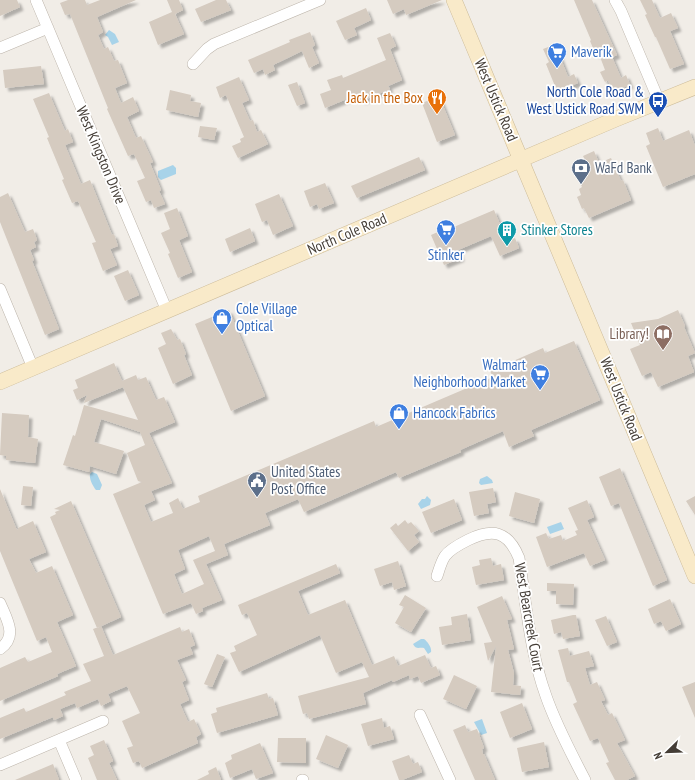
<svg xmlns="http://www.w3.org/2000/svg" width="695" height="780" font-family="'PT Sans Narrow',sans-serif">
<defs>
<filter id="shadow"><feDropShadow dx="3.5" dy="3.5" stdDeviation="1" flood-color="#0004"/></filter>
</defs>
<rect width="100%" height="100%" fill="#f1ede7"/>
<!-- water -->
<path fill="#a8d3e9" d="M109,30L115,34L119,42L112,45L108,37L105,35Z
M173,165L176,168V174L161,180L158,177V171Z
M92,472L97,474L102,485L100,490H96C93,486 89,479 90,474Z
M487,476L492,480L493,483L481,485L479,483L480,479Z
M427,496L431,500L430,505L421,509L418,504L422,499H425Z
M561,522L564,529L550,534L547,527Z
M421,639H424C428,642 432,648 431,652L428,654L424,648C419,647 416,650 413,644Z
M482,719L487,733L481,735L474,722Z"/>
<!-- building -->
<path fill="#d5cbc0" fill-rule="evenodd" filter="url(#shadow)" d="M0,0H17L20,7L0,16Z
M68,0H85L87,5L100,0H136L97,17L103,32L98,35L104,49L108,47L114,61L118,60L127,83L115,88L121,103L133,97L139,111L127,117L136,138L141,136L153,162L150,163L161,190L159,191L165,204L154,208L151,200L146,202L137,181L145,178L134,154L128,156L107,109L108,108L70,14L65,15L60,3Z
M167,0H179L183,10L175,14L184,34L158,45L149,22L172,12Z
M216,0H226L231,10L201,22L195,9Z
M387,0H442L406,15L404,9L393,14Z
M574,0H592L617,55L612,57L621,78L626,75L630,85L613,92L608,80L605,82L600,72L605,70L599,54L596,55L590,41L591,40Z
M640,0H652L660,18L671,13L678,28L670,31L684,64L670,69L656,37H655L645,15L647,14Z
M366,8L371,20L354,28L357,35L345,40L336,21Z
M310,32L315,45L312,47L319,63L309,68L302,51L273,65L275,70L265,75L263,69L254,73L248,60L290,42L289,40Z
M390,33L396,46L390,49L402,80L388,86L390,89L362,101L359,94L325,108L320,94L331,90L327,80L342,75L343,78L386,60L377,38Z
M559,43L562,50L558,52L568,77L574,74L578,83L557,91L546,64L549,62L543,49Z
M41,66L44,84L5,88L3,70Z
M239,77L249,100L242,103L250,121L253,120L257,132L261,130L268,144L238,158L232,146L241,142L240,139L244,137L226,95L220,98L216,87Z
M297,82L305,103L297,106L288,85Z
M170,90L191,95L190,101L201,103L198,117L166,110Z
M49,93L65,131L68,129L73,142L65,145L81,184L90,180L112,235L114,234L118,246L110,249L117,265L103,271L92,243L96,242L78,201L72,203L62,180L64,179L47,138L49,137L33,99Z
M439,96L455,135L437,142L422,103Z
M200,126L217,128L214,140L198,137Z
M658,128L663,141L689,130L695,146V174L663,187L646,146L650,144L646,133Z
M594,151L599,163L611,158L621,181L623,180L631,200L589,218L584,208L582,209L577,197L581,195L579,189L582,187L575,171L588,166L583,156Z
M419,157L425,170L357,198L351,186Z
M325,183L334,203L319,209L317,204L310,207L304,191Z
M8,193L25,232L33,229L37,240L34,242L36,247L30,250L34,260L32,261L59,329L45,335L0,222V197Z
M279,194L293,226L273,235L267,220L262,222L255,204Z
M177,208L188,236L179,240L192,272L178,278L168,254L170,253L161,233L170,229L164,213Z
M494,210L507,241L515,238L519,248L500,256L491,236L458,250L461,258L444,265L431,235L449,227V229Z
M250,228L255,241L230,252L225,239Z
M128,270L139,295L125,301L114,276Z
M229,310L265,396L231,411L195,324Z
M678,310L685,326L684,327L695,353L688,356L694,372L658,387L651,372L642,376L630,349L640,345L631,323L658,319Z
M171,329L177,340L180,339L186,354L184,355L192,375L173,384L158,348L166,344L161,333Z
M574,341L600,400L531,430L534,436L509,447L503,431L460,450L461,452L399,478L396,472L304,512L298,499L265,513L270,525L224,544L228,555L206,564L222,600L202,608L203,611L196,614L191,603L163,614L113,494L142,482L138,481L127,453L145,445L140,432L101,419L94,442L124,451L116,474L90,466L89,472L63,465L73,435L75,436L84,405L138,420L123,387L84,403L87,395L77,400L73,390L78,388L75,380L114,363L122,381L136,375L138,380L146,377L156,400L164,397L175,422L149,433L172,483L151,491L155,500L144,505L151,522L173,513L169,503L178,498L183,509L200,502L198,496L374,421L376,427L439,400L493,377L490,371L543,348L545,353ZM209,536L215,551L193,560L204,584L182,594L174,574L185,569L178,550Z
M2,413L29,415L28,437L38,439L35,463L6,460V456L0,455Z
M620,468L667,580L653,586L619,503L611,506L599,477Z
M23,486L33,487L31,506L21,505Z
M493,488L496,502L487,504L489,513L474,516L469,492Z
M0,489L16,528L18,530V528L33,521L46,552L29,559L36,573L52,566L73,615L57,622L76,666L57,674L58,676L0,701V668L25,657L28,662L52,652L46,637L37,641L0,551Z
M515,492L540,499L534,523L509,516Z
M695,496V515L686,501Z
M454,499L462,520L431,533L422,512Z
M587,500L594,517L587,520L605,560L590,566L584,553L547,567L536,537L546,533L549,539L561,535L563,541L577,535L575,531L578,530L568,508Z
M71,501L121,617L97,628L50,517L56,514L55,512L60,510L54,509Z
M405,520L408,524L411,522L419,531L414,535L419,542L408,551L390,528L396,523L398,526Z
M491,558L493,566L501,564L504,580L476,585L472,567L480,565L479,560Z
M398,561L406,586L394,590L392,582L380,586L374,569Z
M336,564L340,573L298,591L308,615L345,600L372,665L394,656L398,666L425,655L431,668L436,666L440,675L421,683L418,676L410,679L409,675L393,682L392,680L363,693L366,704L309,719L307,713L303,714L298,696L369,677L362,662L336,673L320,635L239,672L230,653L236,651L234,646L257,635L247,613L242,615L238,605Z
M547,583L574,584L573,605L556,604V591H547Z
M405,595L426,608L411,632L395,623L404,607L399,605Z
M502,596L512,619L507,620L514,649L508,650L514,673L513,685L521,686L520,695L491,692L496,646L488,661L484,643L492,642L477,607Z
M670,599L681,624L666,631L661,621L654,624L648,609Z
M467,614L471,640L442,645L439,627L452,625L451,617Z
M573,615H576L580,636L563,639L561,632L554,634L551,620Z
M606,616L617,642L607,646L595,620Z
M101,626L113,655L180,627L182,632L189,629L195,645L190,647L193,654L177,660L186,680L182,682L189,700L180,704L188,722L194,719L201,734L196,737L198,743L142,768L139,761L133,763L127,748L133,746L122,721L140,713L127,686L108,694L111,701L101,706L98,699L77,708L75,703L60,709L63,716L54,720L53,717L0,739V718L24,708L26,712L66,695L64,692L91,681L83,664L104,656L93,629Z
M568,648L570,656L589,651L594,666L585,668L590,685L597,682L605,700L601,701L608,715L612,713L625,740L617,743L635,776L627,780H615L606,763L609,762L598,738L590,741L580,719L573,704L577,702L569,682H567L558,650Z
M217,654L225,657L212,687L204,684Z
M454,675L477,686L466,709L443,699Z
M695,682V718L682,687Z
M267,693L269,699L273,698L278,715L217,733L211,714L217,712L216,708Z
M522,703L532,729L510,738L500,712Z
M382,718L384,728L390,726L394,739L368,746L361,724Z
M465,725L468,732L477,729L484,748L482,749L483,754H484L495,780H475L453,730Z
M326,735L348,745L338,768L316,759Z
M278,738H306V763L277,762Z
M104,740L113,761L109,763L117,780H97L88,758L94,755L90,746Z
M544,742L549,767L522,772L517,748Z
M260,743L273,773L256,779L252,769L230,778L225,763L232,759L231,755Z
M409,755L413,764L418,762L422,772L402,780H399L392,761Z
M53,764L59,780H15Z
M216,767L221,780H197L209,774L208,771Z"/>
<g fill="none" stroke-linecap="round" stroke-linejoin="round">
<defs>
<path id="street" d="M36,0L167,311
M615,0L621,11L659,101
M0,48L48,28
M193,64L207,49L214,44L320,0
M0,289L33,368
M437,576C439,570 441,562 445,556C450,549 460,544 468,540C493,528 508,531 519,558C526,604 530,652 546,696C556,725 571,753 585,780
M0,603C7,620 18,636 0,649
M420,715L450,780
M59,740L76,780
M0,765L103,721
M302,780H303"/>
<path id="secondary" d="M454,0L695,576
M0,382L616,119L695,87"/>
</defs>
<!-- street casing -->
<use href="#street" stroke="#bcb4aa" stroke-width="12"/>
<!-- secondary casing -->
<use href="#secondary" stroke="#cdbc9a" stroke-width="16"/>
<!-- street -->
<use href="#street" stroke="#fff" stroke-width="11"/>
<!-- secondary -->
<use href="#secondary" stroke="#f9eac9" stroke-width="15"/>
</g>
<!-- icons -->
<defs>
<symbol id="supermarket-pin" viewBox="-11 -11 22 30"><path d="M0 17L-7.5 6A9.5 9.5 0 1 1 7.5 6Z" fill="#3f7fe0" stroke="#fff"/><path d="M-6-5.5h2.5l.6 2H6L4.5 2H-2.5L-4.4-4H-6ZM-1.5 3.2a1.3 1.3 0 1 0 .1 0ZM3 3.2a1.3 1.3 0 1 0 .1 0Z" fill="#fff"/></symbol>
<symbol id="restaurant-pin" viewBox="-11 -11 22 30"><path d="M0 17L-7.5 6A9.5 9.5 0 1 1 7.5 6Z" fill="#e8710a" stroke="#fff"/><path d="M-5-6h1v4h1v-4h1v4h1v-4h1v5L-1.5 .5V6h-2V.5L-5-1ZM5-6V6H3V1.5H1.5Q1.5-4 5-6Z" fill="#fff"/></symbol>
<symbol id="bus-pin" viewBox="-11 -11 22 30"><path d="M0 17L-7.5 6A9.5 9.5 0 1 1 7.5 6Z" fill="#1a4fb4" stroke="#fff"/><path d="M-5-6H5V4H4V6H2V4H-2V6H-4V4H-5ZM-3.5-4V0h7V-4ZM-3.5 1.2v1.5H-2V1.2ZM2 1.2v1.5H3.5V1.2Z" fill="#fff"/></symbol>
<symbol id="bank-pin" viewBox="-11 -11 22 30"><path d="M0 17L-7.5 6A9.5 9.5 0 1 1 7.5 6Z" fill="#5c6f8a" stroke="#fff"/><path d="M-6-4H6V4H-6ZM0-2.3a2.3 2.3 0 1 0 0 4.6a2.3 2.3 0 1 0 0-4.6Z" fill="#fff"/></symbol>
<symbol id="building-pin" viewBox="-11 -11 22 30"><path d="M0 17L-7.5 6A9.5 9.5 0 1 1 7.5 6Z" fill="#0f9aa8" stroke="#fff"/><path d="M-4-6H4V6H1V3H-1V6H-4ZM-2.5-4.3h1.7v1.8h-1.7ZM.8-4.3h1.7v1.8H.8ZM-2.5-1h1.7V.8h-1.7ZM.8-1h1.7V.8H.8Z" fill="#fff"/></symbol>
<symbol id="shop-pin" viewBox="-11 -11 22 30"><path d="M0 17L-7.5 6A9.5 9.5 0 1 1 7.5 6Z" fill="#3f7fe0" stroke="#fff"/><path d="M-5-2.5h2.3a2.7 3.5 0 0 1 5.4 0H5L5.5 6h-11ZM-1.5-2.5h3a1.5 2.3 0 0 0-3 0Z" fill="#fff"/></symbol>
<symbol id="library-pin" viewBox="-11 -11 22 30"><path d="M0 17L-7.5 6A9.5 9.5 0 1 1 7.5 6Z" fill="#8d6e63" stroke="#fff"/><path d="M-6-4Q-3-5.5-.7-3.5V5Q-3 3-6 4ZM6-4Q3-5.5 .7-3.5V5Q3 3 6 4Z" fill="#fff"/></symbol>
<symbol id="civic-pin" viewBox="-11 -11 22 30"><path d="M0 17L-7.5 6A9.5 9.5 0 1 1 7.5 6Z" fill="#5c6f8a" stroke="#fff"/><path d="M-.6-6.5H3V-4.5H.6V-3L4-1V1h2V6H-6V1h2V-1L-.6-3ZM-1.2 2.5V6h2.4V2.5Z" fill="#fff"/></symbol>
</defs>
<g fill-rule="evenodd">
<use href="#supermarket-pin" x="546" y="41" width="22" height="30"/>
<use href="#restaurant-pin" x="426" y="87" width="22" height="30"/>
<use href="#bus-pin" x="647" y="90" width="22" height="30"/>
<use href="#bank-pin" x="570" y="157" width="22" height="30"/>
<use href="#supermarket-pin" x="435" y="218" width="22" height="30"/>
<use href="#building-pin" x="496" y="219" width="22" height="30"/>
<use href="#shop-pin" x="211" y="307" width="22" height="30"/>
<use href="#library-pin" x="652" y="323" width="22" height="30"/>
<use href="#supermarket-pin" x="529" y="363" width="22" height="30"/>
<use href="#shop-pin" x="388" y="402" width="22" height="30"/>
<use href="#civic-pin" x="246" y="470" width="22" height="30"/>
</g>
<g text-anchor="middle" stroke-width="3.5" stroke-linejoin="round" paint-order="stroke">
<!-- shop labels -->
<g font-size="15" fill="#366cbe" stroke="#fff" text-anchor="start">
<text x="571" y="57">Maverik</text>
<text x="446" y="260" text-anchor="middle">Stinker</text>
<text x="236" y="314">Cole Village<tspan x="236" dy="17">Optical</tspan></text>
<text x="526" y="370" text-anchor="end">Walmart<tspan x="526" dy="17">Neighborhood Market</tspan></text>
<text x="413" y="418">Hancock Fabrics</text>
</g>
<!-- transit labels -->
<g font-size="15" fill="#164399" stroke="#fff" text-anchor="end">
<text x="644" y="97">North Cole Road &amp;<tspan x="644" dy="17">West Ustick Road SWM</tspan></text>
</g>
<!-- food labels -->
<g font-size="15" fill="#c56008" stroke="#fff" text-anchor="end">
<text x="423" y="103">Jack in the Box</text>
</g>
<!-- street labels -->
<g font-size="15" fill="#443d36" stroke="#fff">
<text transform="translate(496 100) rotate(67)" y="5">West Ustick Road</text>
<text transform="translate(101 155) rotate(67)" y="5">West Kingston Drive</text>
<text transform="translate(347 234) rotate(-23)" y="5">North Cole Road</text>
<text transform="translate(621 399) rotate(68)" y="5">West Ustick Road</text>
<text transform="translate(529 617) rotate(80)" y="5">West Bearcreek Court</text>
</g>
<!-- service labels -->
<g font-size="15" fill="#4e5e75" stroke="#fff" text-anchor="start">
<text x="595" y="173">WaFd Bank</text>
<text x="271" y="477">United States<tspan x="271" dy="17">Post Office</tspan></text>
</g>
<!-- culture labels -->
<g font-size="15" fill="#0d838f" stroke="#fff" text-anchor="start">
<text x="521" y="235">Stinker Stores</text>
</g>
<!-- education labels -->
<g font-size="15" fill="#785e54" stroke="#fff" text-anchor="end">
<text x="649" y="339">Library!</text>
</g>
</g>
<!-- north arrow -->
<g transform="translate(667 752) rotate(247)" stroke="#ffffff" stroke-width="3" paint-order="stroke">
<path d="M0-3L7 15L0 10L-7 15Z" fill="#443d36"/>
<text y="-6" font-size="11" font-weight="bold" text-anchor="middle" fill="#443d36">N</text>
</g>
</svg>
